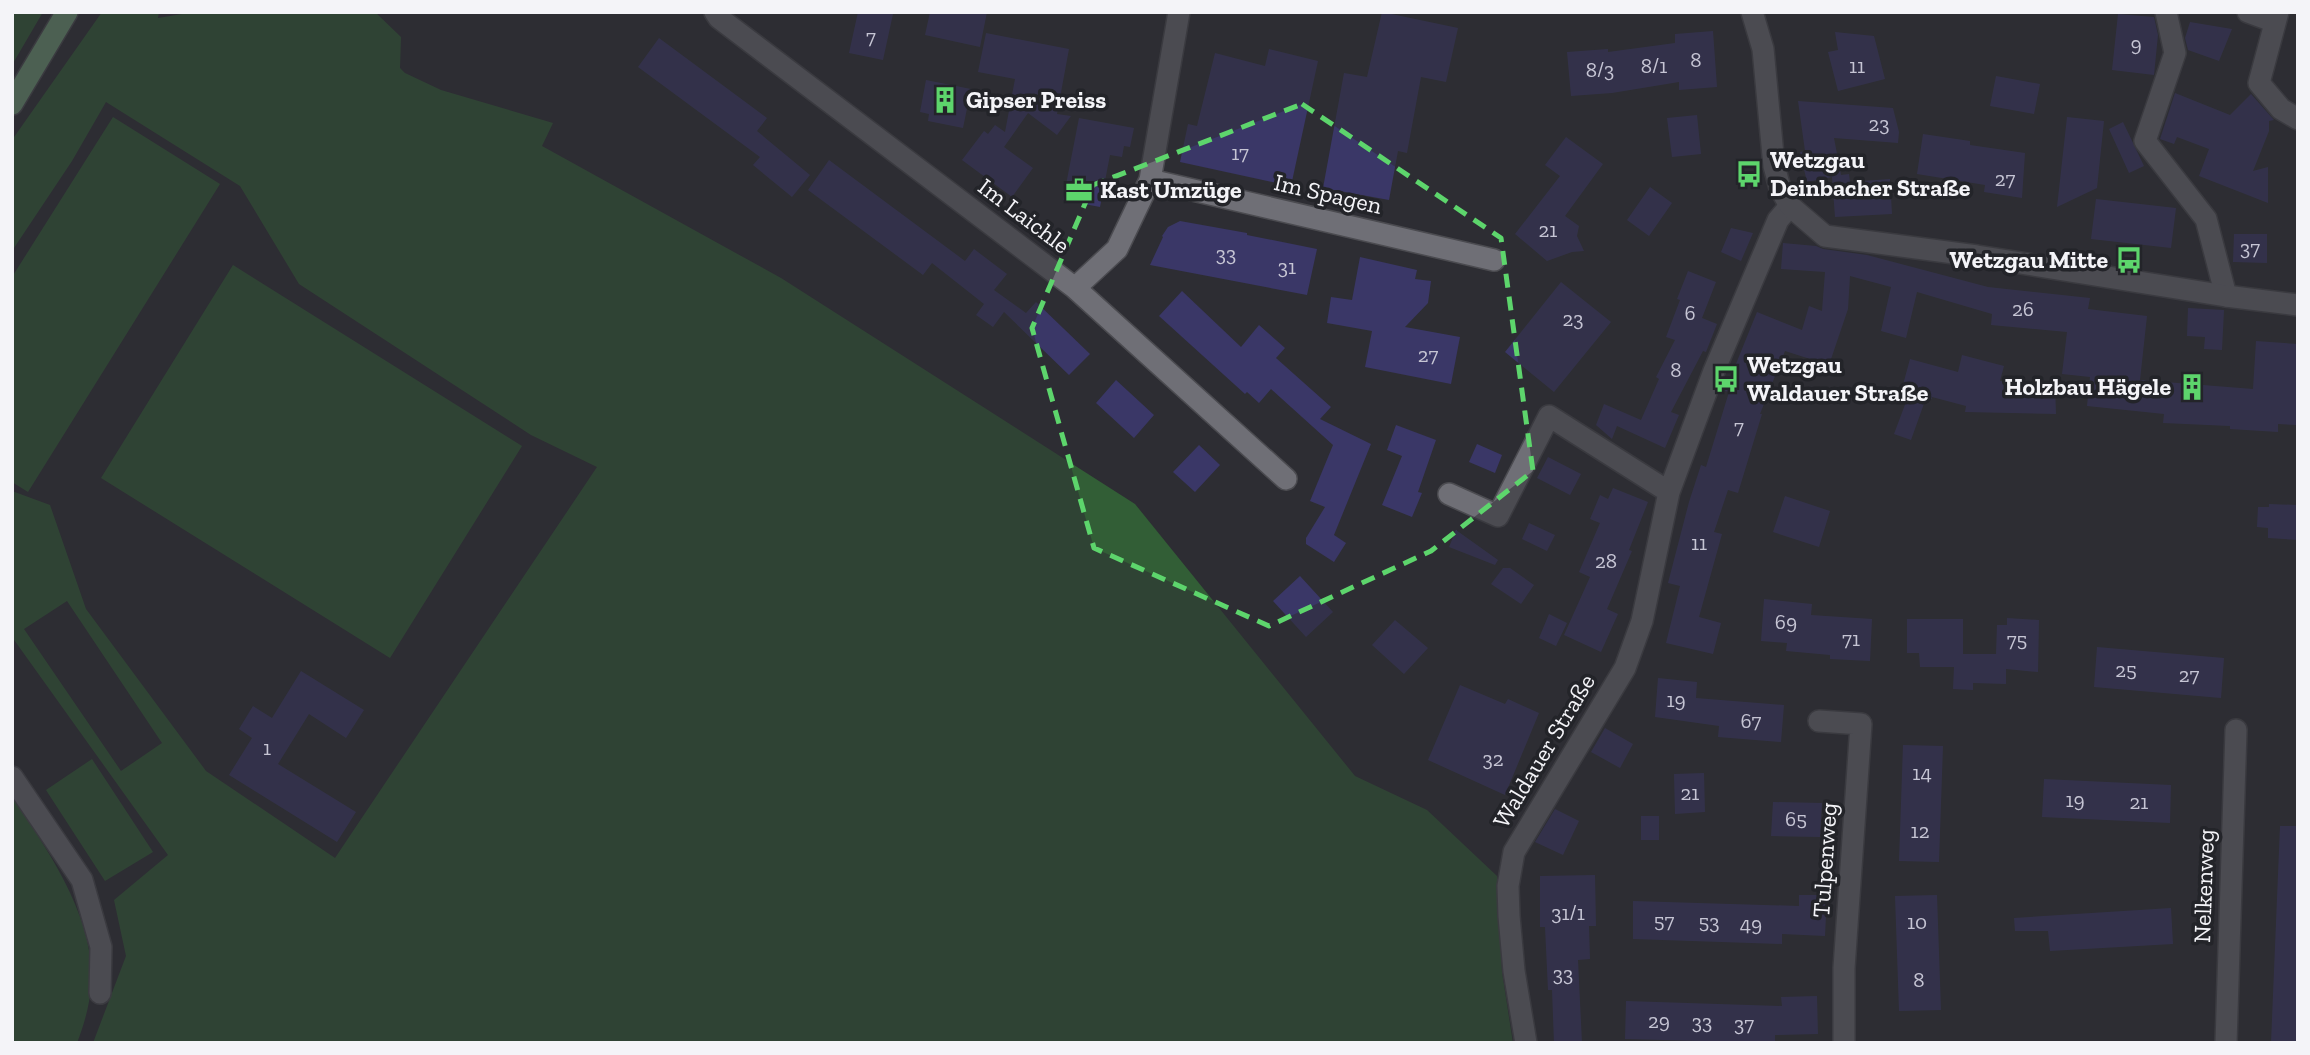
<svg xmlns="http://www.w3.org/2000/svg" width="2310" height="1055" font-family="'Zilla Slab',serif">
<rect width="100%" height="100%" fill="#2d2d33"/>
<!-- green -->
<path fill="#325e36" fill-rule="evenodd" d="M12,12H43L12,65Z
M102,12H159L158,18L194,12H375L401,37L400,68L405,73L441,90L553,123L542,146L781,278L1135,504L1355,776L1427,810L1497,876L1502,972L1513,1043H93L126,956L114,900L168,855L12,637V491L50,505L86,609L206,771L335,858L597,467L531,435L299,284L240,186L106,102L72,161L12,251V140ZM67,601L162,743L121,771L24,629Z
M113,117L220,184L28,492L12,482V277Z
M233,265L522,446L390,658L101,478Z
M92,759L153,852L105,881L46,790Z
M12,797C47,849 96,918 91,985C90,1004 84,1025 77,1043H12Z"/>
<!-- building -->
<path fill="#3a3767" d="M858,12L893,14L883,60L849,53Z
M930,12H987L980,47L925,35Z
M1382,12L1458,28L1446,82L1421,77L1407,153L1398,151L1389,200L1323,188L1344,73L1367,77Z
M2118,14L2154,17L2158,35L2154,75L2112,70Z
M2190,22L2232,29L2219,61L2188,50L2185,38Z
M1713,31L1717,87L1679,90V82L1612,93L1571,96L1567,52L1608,49V52L1675,43V34Z
M1835,32L1874,36L1885,79L1838,91L1828,52L1838,50Z
M986,33L1069,49L1057,114L1071,116L1057,135L1028,113L1004,147L1033,168L1012,197L962,160L984,131L988,134L995,125L1005,132L1015,79L978,72Z
M659,38L767,118L757,131L810,175L792,197L753,165L760,157L638,67Z
M1269,49L1318,61L1291,186L1180,162L1188,124L1197,126L1215,53L1265,66Z
M1996,76L2040,84L2034,114L1990,106Z
M926,80L971,89L963,128L928,121L929,114L920,112Z
M2175,93L2230,115L2251,94L2274,120L2269,121V131L2253,171L2268,167V203L2199,176L2209,149L2177,137L2174,144L2160,139Z
M1798,101L1893,108L1899,132L1898,143L1834,138L1841,175L1849,174L1850,182L1890,179L1892,214L1835,217L1832,177L1807,182L1800,152L1805,151Z
M1697,115L1701,154L1672,157L1667,118Z
M2067,117L2104,121L2097,188L2057,207Z
M1079,118L1134,128L1130,147L1124,146L1122,157L1110,155L1100,207L1063,200Z
M2123,122L2144,166L2129,173L2109,129Z
M1923,134L1970,141V145L2025,153L2022,198L1984,192L1985,185L1917,174Z
M1566,137L1603,164L1565,216L1579,226L1577,236L1584,251L1572,252L1547,261L1515,234L1560,176L1545,165Z
M829,160L965,261L974,249L1007,274L994,290L1026,313L1036,302L1090,354L1069,375L1004,312L993,327L976,315L984,304L932,263L923,275L808,190Z
M1650,187L1672,203L1649,236L1627,220Z
M2096,199L2176,208L2171,248L2091,239Z
M1180,221L1247,233V235L1317,249L1307,295L1150,265L1163,237L1162,236L1168,227Z
M1731,228L1753,233L1741,261L1721,252Z
M2234,234H2267V263L2233,262Z
M1783,243L1816,246L1823,249L1867,255L1988,287L2090,298L2088,309L2147,316L2140,380L2253,389L2256,341L2298,344L2296,425L2278,424V432L2230,429V426L2163,423L2164,414L2087,406L2090,377L2062,374L2067,332L1991,325L1992,314L1917,292L1906,338L1881,331L1891,287L1850,276L1848,309L1829,365L1785,351L1760,414H1762L1738,493L1728,490L1714,532L1722,534L1699,617L1721,623L1713,654L1666,643L1680,586L1668,583L1689,502L1701,465L1706,467L1729,392L1725,391L1757,312L1802,330L1809,306L1822,311L1825,272L1781,269Z
M1360,257L1417,270L1415,279L1431,281L1428,303L1405,327L1460,337L1451,384L1365,367L1372,331L1327,323L1331,297L1352,300Z
M1688,271L1716,282L1702,318L1717,324L1706,352L1703,351L1671,412L1679,415L1665,448L1617,426L1612,439L1596,425L1604,404L1641,420L1659,379L1656,377L1675,340L1666,337L1680,300L1677,299Z
M1561,282L1611,322L1554,392L1505,352Z
M1182,291L1241,347L1259,325L1285,348L1276,358L1331,407L1320,419L1371,444L1334,535L1346,543L1334,562L1306,544V538L1325,507L1310,501L1333,445L1271,389L1259,403L1247,392L1245,394L1159,316Z
M2188,308L2224,310L2222,350L2204,349L2205,337L2187,336Z
M1962,355L2004,366L2000,381L2055,384L2056,414L1965,412L1966,406L1932,397V399L1926,398L1911,440L1894,434L1909,394L1901,392L1910,359L1958,372Z
M1116,380L1154,415L1134,438L1096,403Z
M1396,425L1436,440L1418,492L1422,493L1412,517L1382,505L1402,456L1387,450Z
M1477,444L1502,455L1495,473L1469,462Z
M1199,445L1220,465L1195,492L1173,472Z
M1548,457L1581,474L1570,495L1537,478Z
M1613,488L1648,502L1629,550L1632,551L1607,609L1618,614L1601,652L1564,635L1590,577L1579,572L1600,523L1590,519L1600,495L1608,499Z
M1785,496L1830,511L1819,547L1773,532Z
M2269,504L2298,505V540L2268,538V528L2257,527L2258,507H2269Z
M1529,523L1555,535L1547,551L1522,539Z
M1456,530L1498,560L1495,565L1449,547Z
M1503,568H1510L1534,585L1521,604L1491,584Z
M1300,576L1333,612L1306,637L1273,601Z
M1764,599L1812,604L1811,615L1872,619L1870,661L1830,659V655L1786,651L1787,643L1761,641Z
M1549,614L1567,623L1556,646L1539,638Z
M2007,618L2039,620L2038,672L2006,669V684L1973,683V690L1953,689L1954,667H1920L1919,653H1907V619H1963V654H1996L1997,625H2007Z
M1395,620L1428,648L1404,674L1372,645Z
M2097,647L2224,658L2221,698L2094,687Z
M301,671L364,710L346,738L309,714L278,764L356,812L337,842L229,775L252,738L239,729L253,706L272,718Z
M1658,678L1697,682L1696,698L1784,705L1781,742L1718,737L1719,726L1655,717Z
M1460,685L1505,704L1508,699L1539,713L1505,795L1428,760Z
M1605,728L1633,744L1620,768L1591,752Z
M1903,745L1943,746L1939,862L1899,861Z
M1704,773L1705,812L1675,814L1674,774Z
M2044,779L2171,785L2170,823L2042,817Z
M1773,802L1822,803L1820,837L1771,836Z
M1555,809L1579,821L1563,855L1535,842Z
M1641,816H1659V840H1641Z
M2280,826H2298V1043H2271Z
M1595,875L1596,926H1589L1590,959L1578,960L1582,1043H1554L1552,990H1548L1545,927H1540V876Z
M1799,895H1827L1825,936L1782,934V944L1633,939V901L1799,906Z
M1937,895L1941,1010L1899,1011L1895,896Z
M2171,908L2173,944L2050,951L2048,931H2015L2014,918Z
M1817,996L1818,1034L1775,1035V1043L1625,1039L1626,1001L1782,1006L1781,997Z"/>
<g fill="none" stroke-linecap="round" stroke-linejoin="round">
<defs>
<path id="street" d="M715,12L719,18L1075,288L1286,479
M2166,12L2175,53L2145,141L2206,219L2226,296
M2248,12L2275,22
M2278,12L2259,83L2281,109L2298,119
M1150,180L1179,12
M1075,288L1117,249L1150,180L1494,260
M1449,494L1498,516L1549,416L1669,492
M1819,721L1861,724L1844,968V1043
M12,777L82,880L101,947L100,993
M1526,1043L1514,971L1509,916L1508,886L1514,852L1625,668L1642,621L1669,492L1714,371L1778,220L1790,206
M2226,1043L2236,730"/>
<path id="secondary" d="M1752,12L1763,49L1774,166L1780,188L1790,206L1825,236L1977,256L2226,296L2298,305"/>
<path id="primary" d="M12,104L67,12"/>
</defs>
<!-- street casing -->
<use href="#street" stroke="#4b4b50" stroke-width="24"/>
<!-- secondary casing -->
<use href="#secondary" stroke="#4b4b50" stroke-width="24"/>
<!-- primary casing -->
<use href="#primary" stroke="#4b4b50" stroke-width="24"/>
<!-- street -->
<use href="#street" stroke="#6f6f76" stroke-width="21"/>
<!-- secondary -->
<use href="#secondary" stroke="#6f6f76" stroke-width="21"/>
<!-- primary -->
<use href="#primary" stroke="#719d78" stroke-width="21"/>
</g>
<!-- marked area -->
<path d="M0 0H2310V1055H0ZM1302,104L1501,238L1533,471L1431,551L1269,626L1094,548L1032,328L1093,185Z" fill="#2d2d33" fill-opacity=".55" fill-rule="evenodd"/>
<path fill="none" stroke="#5dd56c" stroke-width="5" stroke-dasharray="14 9" stroke-linejoin="round" d="M1302,104L1501,238L1533,471L1431,551L1269,626L1094,548L1032,328L1093,185Z"/>
<!-- icons -->
<defs>
<symbol id="building-bare" viewBox="-9 -9 18 18"><path d="M-4-6H4V6H1V3H-1V6H-4ZM-2.5-4.3h1.7v1.8h-1.7ZM.8-4.3h1.7v1.8H.8ZM-2.5-1h1.7V.8h-1.7ZM.8-1h1.7V.8H.8Z" fill="#5dd56c" stroke="#232429" stroke-width="2.5" paint-order="stroke"/></symbol>
<symbol id="bus-bare" viewBox="-9 -9 18 18"><path d="M-5-6H5V4H4V6H2V4H-2V6H-4V4H-5ZM-3.5-4V0h7V-4ZM-3.5 1.2v1.5H-2V1.2ZM2 1.2v1.5H3.5V1.2Z" fill="#5dd56c" stroke="#232429" stroke-width="2.5" paint-order="stroke"/></symbol>
<symbol id="office-bare" viewBox="-9 -9 18 18"><path d="M-6-3h4V-5.5h4V-3h4V5H-6ZM-1-4.5V-3h2v-1.5ZM-6 0V1H6V0Z" fill="#5dd56c" stroke="#232429" stroke-width="2.5" paint-order="stroke"/></symbol>
</defs>
<g fill-rule="evenodd">
<use href="#building-bare" x="926" y="81" width="38" height="38"/>
<use href="#bus-bare" x="1730" y="155" width="38" height="38"/>
<use href="#office-bare" x="1060" y="171" width="38" height="38"/>
<use href="#bus-bare" x="2110" y="241" width="38" height="38"/>
<use href="#bus-bare" x="1707" y="360" width="38" height="38"/>
<use href="#building-bare" x="2173" y="368" width="38" height="38"/>
</g>
<g text-anchor="middle" stroke-width="7" stroke-linejoin="round" paint-order="stroke">
<!-- number labels -->
<g font-size="21" fill="#c6c5d4">
<text x="871" y="44">7</text>
<text x="2136" y="51">9</text>
<text x="1696" y="67">8</text>
<text x="1654" y="73">8/1</text>
<text x="1857" y="73">11</text>
<text x="1600" y="77">8/3</text>
<text x="1879" y="131">23</text>
<text x="1240" y="160">17</text>
<text x="2005" y="186">27</text>
<text x="1548" y="237">21</text>
<text x="2250" y="255">37</text>
<text x="1226" y="261">33</text>
<text x="1287" y="274">31</text>
<text x="2023" y="316">26</text>
<text x="1690" y="320">6</text>
<text x="1573" y="326">23</text>
<text x="1428" y="362">27</text>
<text x="1676" y="377">8</text>
<text x="1739" y="434">7</text>
<text x="1699" y="550">11</text>
<text x="1606" y="568">28</text>
<text x="1786" y="629">69</text>
<text x="1851" y="646">71</text>
<text x="2017" y="647">75</text>
<text x="2126" y="677">25</text>
<text x="2189" y="682">27</text>
<text x="1676" y="707">19</text>
<text x="1751" y="728">67</text>
<text x="267" y="755">1</text>
<text x="1493" y="766">32</text>
<text x="1922" y="780">14</text>
<text x="1690" y="800">21</text>
<text x="2075" y="807">19</text>
<text x="2139" y="809">21</text>
<text x="1796" y="826">65</text>
<text x="1920" y="838">12</text>
<text x="1568" y="920">31/1</text>
<text x="1664" y="928">57</text>
<text x="1709" y="929">53</text>
<text x="1917" y="929">10</text>
<text x="1751" y="931">49</text>
<text x="1563" y="981">33</text>
<text x="1919" y="987">8</text>
<text x="1659" y="1028">29</text>
<text x="1702" y="1029">33</text>
<text x="1744" y="1031">37</text>
</g>
<!-- poi labels -->
<g font-size="24" font-weight="bold" fill="#f4f4f8" stroke="#232429" text-anchor="start">
<text x="966" y="108">Gipser Preiss</text>
<text x="1770" y="168">Wetzgau<tspan x="1770" dy="28">Deinbacher Straße</tspan></text>
<text x="1100" y="198">Kast Umzüge</text>
<text x="2108" y="268" text-anchor="end">Wetzgau Mitte</text>
<text x="1747" y="373">Wetzgau<tspan x="1747" dy="28">Waldauer Straße</tspan></text>
<text x="2171" y="395" text-anchor="end">Holzbau Hägele</text>
</g>
<!-- street labels -->
<g font-size="24" fill="#f4f4f8" stroke="#232429">
<text transform="translate(1328 194) rotate(13)" y="8">Im Spagen</text>
<text transform="translate(1024 216) rotate(37)" y="8">Im Laichle</text>
<text transform="translate(1544 751) rotate(-59)" y="8">Waldauer Straße</text>
<text transform="translate(1825 860) rotate(-86)" y="8">Tulpenweg</text>
<text transform="translate(2204 886) rotate(-88)" y="8">Nelkenweg</text>
</g>
</g>
<!-- border -->
<rect width="2310" height="1055" fill="none" stroke="#f4f4f8" stroke-width="28"/>
</svg>
